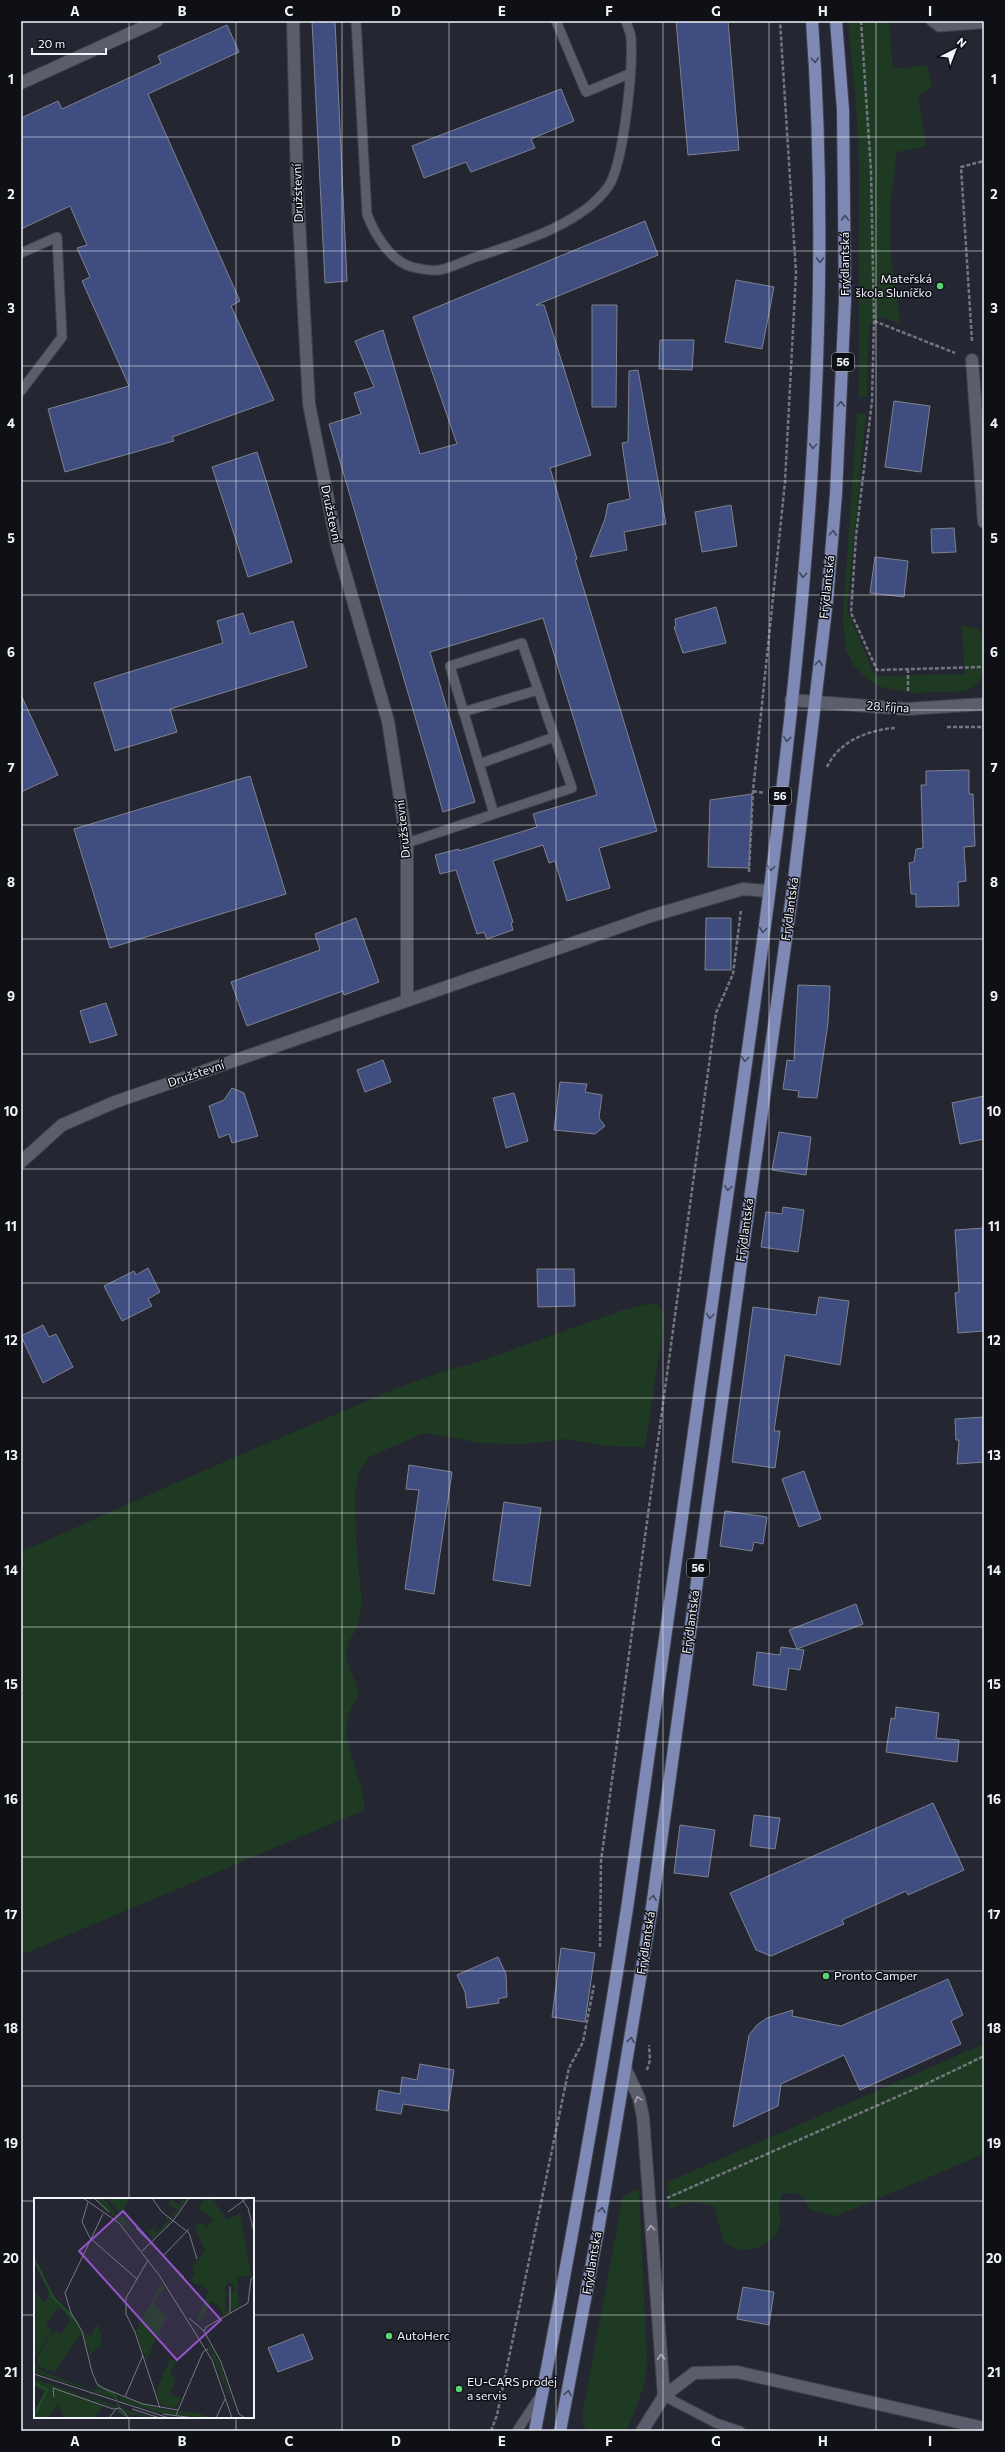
<svg xmlns="http://www.w3.org/2000/svg" width="1005" height="2452" font-family="Commissioner,sans-serif">
<rect width="100%" height="100%" fill="#242731"/>
<!-- green -->
<path fill="#1f3a22" d="M848,21H889L893,69L927,65L932,87L918,95L926,146L897,152L890,206V250L900,323L879,317L869,326L867,397H859V159L856,103Z
M857,413L866,414L847,610L875,676L965,674L962,626L977,628L984,638L983,674L977,684L966,691L914,693L895,690L878,686L867,679L854,666L846,650L843,616Z
M648,1304H657L665,1315L645,1447L606,1446L566,1439L524,1444L481,1443L424,1433L369,1457L359,1471L355,1495L356,1541L362,1603L358,1626L348,1643L346,1657L359,1694C354,1704 347,1714 347,1725C345,1753 365,1781 364,1810L21,1955V1552C120,1508 219,1463 320,1421C370,1400 422,1375 475,1363L623,1310Z
M984,2044V2154L836,2216L810,2210C803,2196 800,2190 782,2194C775,2211 782,2212 780,2224C776,2242 756,2252 739,2249C734,2248 728,2244 723,2241L715,2207C697,2199 686,2202 669,2209L668,2182Z
M639,2189L647,2360L644,2386L627,2431H586L582,2417L623,2196Z"/>
<!-- building -->
<path fill="#3f4d80" stroke="#7e828f" d="M312,21H335L347,281L325,283Z
M676,21H728L739,150L688,155Z
M227,25L239,52L148,94L240,301L231,306L274,400L172,437L174,441L65,472L48,409L129,386L82,281L90,277L77,248L87,245L70,206L21,229V118L58,101L62,109L161,63L158,56Z
M561,89L574,121L531,139L535,148L471,172L466,162L424,178L412,146Z
M645,221L658,255L536,305H544L591,455L550,468L577,559L575,560L657,831L599,848L610,888L567,901L555,861L549,863L543,845L493,861L513,922L511,923L513,930L487,939L484,932L477,934L456,870L440,874L435,855L459,849V851L537,827L533,814L597,795L543,618L430,652L475,802L443,812L329,424L361,414L354,393L374,387L355,341L383,330L420,454L457,444L413,317Z
M736,280L774,287L762,349L725,342Z
M592,305H617L616,407H592Z
M660,340H694L692,370L659,369Z
M638,370L666,524L624,532L627,550L590,557L605,519L608,504L630,499L622,443L628,442L629,371Z
M894,401L930,406L921,472L885,467Z
M257,452L292,562L248,577L212,467Z
M731,505L737,546L702,552L695,512Z
M954,528L956,552L932,553L931,529Z
M875,557L908,561L904,597L870,593Z
M716,607L726,643L683,653L674,627L676,626L675,619Z
M243,613L250,634L293,621L307,667L170,709L177,732L115,751L94,683L223,643L217,621Z
M21,695L58,775L21,792Z
M969,770V794H973L975,846L964,847L966,881L958,882L959,906L916,907V894H911L909,863L914,862L916,849L923,848L921,785H926V771Z
M250,776L286,894L110,948L74,829Z
M752,794L749,868L708,867L710,800Z
M356,918L379,982L344,995L343,991L247,1026L231,982L320,950L315,934Z
M706,918H731V970H705Z
M798,985L830,986L828,1023L817,1098L798,1097L799,1091L783,1089L787,1060L794,1061Z
M106,1003L117,1035L90,1043L80,1011Z
M383,1060L391,1082L365,1092L357,1070Z
M560,1082L587,1084L585,1092L602,1095L599,1118L605,1126L595,1134L554,1130Z
M232,1088L244,1093L258,1136L232,1143L229,1134L219,1138L209,1106L224,1100Z
M514,1093L528,1141L506,1148L493,1098Z
M984,1096V1139L960,1144L952,1103Z
M779,1132L811,1137L806,1175L772,1170Z
M783,1207L804,1210L798,1252L761,1247L766,1212L782,1214Z
M984,1228V1331L958,1333L955,1293L959,1292L955,1230Z
M148,1268L160,1292L148,1299L152,1306L122,1321L104,1286L134,1271L136,1275Z
M537,1269H574L575,1306L538,1307Z
M819,1297L849,1301L840,1365L785,1355L774,1431H780L775,1468L732,1462L753,1307L816,1315Z
M43,1325L49,1337L56,1334L73,1367L43,1383L21,1336Z
M984,1417V1462L957,1464L959,1440H956L955,1419Z
M409,1465L452,1472L434,1594L405,1589L419,1490L406,1489Z
M804,1471L821,1519L799,1527L782,1479Z
M504,1502L541,1508L530,1586L493,1580Z
M725,1511L767,1517L763,1544L754,1542L752,1551L720,1546Z
M856,1604L863,1624L797,1649L789,1630Z
M781,1647L804,1650L800,1670L789,1668L786,1690L753,1685L757,1652L780,1655Z
M896,1707L939,1713L936,1738L959,1740L957,1762L886,1752L891,1718L895,1719Z
M933,1803L964,1870L908,1895L906,1891L842,1920L844,1924L771,1956L756,1950L730,1893Z
M754,1815L780,1818L775,1849L750,1846Z
M680,1825L715,1830L708,1877L674,1873Z
M561,1948L595,1953L585,2022L552,2017Z
M498,1957L506,1974L507,1997L498,1999L499,2003L467,2008L465,1992L457,1975Z
M948,1979L963,2015L951,2021L961,2044L860,2090L844,2055L781,2084L778,2106L733,2127L749,2035L757,2025L767,2018L793,2010L792,2016L841,2026Z
M420,2064L454,2070L448,2111L403,2104L401,2114L376,2110L379,2090L400,2094L402,2077L417,2080Z
M743,2287L774,2292L769,2325L737,2319Z
M303,2334L313,2359L278,2372L268,2348Z"/>
<g fill="none" stroke-linecap="round" stroke-linejoin="round">
<defs>
<path id="service" d="M356,21L367,214C374,233 390,261 412,267C420,269 431,271 439,270C451,268 464,261 476,257C518,243 581,225 608,187C624,164 633,67 631,38C631,33 627,26 626,21
M556,21L586,92L629,74
M931,21L939,27L980,24L984,21
M21,253L57,237L62,337L21,391
M463,712L538,690
M479,764L554,737
M407,843L572,788L522,643L450,666L494,814
M664,2396L716,2423L740,2431
M517,2431L540,2396"/>
<path id="minor" d="M293,21L297,183L309,404L337,545L388,721L407,843V1000
M21,83L157,21
M972,360L984,522
M791,700L907,709L984,704
M21,1162L62,1125L115,1102L651,916L743,889L768,891
M626,2070L639,2098L643,2117L664,2396
M642,2431L664,2396L694,2373L737,2372L984,2428"/>
<path id="primary" d="M535,2431C569,2255 601,2079 628,1902C659,1688 688,1474 718,1261C776,851 842,436 812,21
M560,2431L598,2231L652,1907L793,888L827,601L836,494L845,300L843,110L836,21"/>
</defs>
<!-- service casing -->
<use href="#service" stroke="#3f424b" stroke-width="11"/>
<!-- minor casing -->
<use href="#minor" stroke="#3f424b" stroke-width="14"/>
<!-- primary casing -->
<use href="#primary" stroke="#3f424b" stroke-width="14"/>
<!-- path -->
<path stroke="#73767f" stroke-width="2.5" stroke-dasharray="4 2" stroke-linecap="butt" d="M861,21L871,171L874,321L872,401L856,536L851,613L877,670L984,667
M874,321L955,353
M972,341L961,167L984,161
M908,691V670
M947,727H984
M827,767C839,741 868,730 895,728
M753,791L764,793
M749,872L753,791L785,482L796,273L780,21
M600,1947L601,1861L716,1013L733,974L741,910
M647,2070L650,2060L649,2045
M667,2198L926,2084L984,2056
M491,2431L497,2415L569,2068L583,2042L594,1985"/>
<!-- service -->
<use href="#service" stroke="#5b5e6a" stroke-width="9"/>
<!-- minor -->
<use href="#minor" stroke="#5b5e6a" stroke-width="12"/>
<!-- primary -->
<use href="#primary" stroke="#7e8ab5" stroke-width="12"/>
</g>
<!-- one-way arrows -->
<defs><path id="oneway-chevron" d="M-2-3.5L2.5 0L-2 3.5" fill="none" stroke-width="1.6" stroke-linecap="round" stroke-linejoin="round"/></defs>
<g stroke="#41475d">
<use href="#oneway-chevron" transform="translate(815 60) rotate(86)"/>
<use href="#oneway-chevron" transform="translate(845 218) rotate(-90)"/>
<use href="#oneway-chevron" transform="translate(820 260) rotate(90)"/>
<use href="#oneway-chevron" transform="translate(841 404) rotate(-87)"/>
<use href="#oneway-chevron" transform="translate(813 446) rotate(94)"/>
<use href="#oneway-chevron" transform="translate(833 533) rotate(-85)"/>
<use href="#oneway-chevron" transform="translate(803 575) rotate(94)"/>
<use href="#oneway-chevron" transform="translate(819 663) rotate(-83)"/>
<use href="#oneway-chevron" transform="translate(787 739) rotate(96)"/>
<use href="#oneway-chevron" transform="translate(771 868) rotate(98)"/>
<use href="#oneway-chevron" transform="translate(763 930) rotate(98)"/>
<use href="#oneway-chevron" transform="translate(745 1059) rotate(98)"/>
<use href="#oneway-chevron" transform="translate(728 1188) rotate(98)"/>
<use href="#oneway-chevron" transform="translate(710 1316) rotate(98)"/>
<use href="#oneway-chevron" transform="translate(653 1898) rotate(-82)"/>
<use href="#oneway-chevron" transform="translate(631 2040) rotate(-81)"/>
<use href="#oneway-chevron" transform="translate(602 2210) rotate(-80)"/>
<use href="#oneway-chevron" transform="translate(568 2393) rotate(-79)"/>
</g>
<g stroke="#a6a9b2">
<use href="#oneway-chevron" transform="translate(638 2099) rotate(-107)"/>
<use href="#oneway-chevron" transform="translate(651 2228) rotate(-94)"/>
<use href="#oneway-chevron" transform="translate(661 2357) rotate(-94)"/>
</g>
<!-- grid -->
<path fill="none" stroke="#f1f4fb" stroke-width="1" stroke-opacity="0.55" d="M129,21V2199M236,21V2199M342,21V2431M449,21V2431M556,21V2431M663,21V2431M769,21V2431M876,21V2431M21,137H984M21,251H984M21,366H984M21,481H984M21,595H984M21,710H984M21,825H984M21,939H984M21,1054H984M21,1169H984M21,1283H984M21,1398H984M21,1513H984M21,1627H984M21,1742H984M21,1857H984M21,1971H984M21,2086H984M21,2201H35M253,2201H984M21,2315H35M253,2315H984M129,2417V2431M236,2417V2431"/>
<!-- markers -->
<g fill="#58d570" stroke="#0f1015" stroke-width="1.5">
<circle cx="940" cy="286" r="4"/>
<circle cx="826" cy="1976" r="4"/>
<circle cx="389" cy="2336" r="4"/>
<circle cx="459" cy="2389" r="4"/>
</g>
<g text-anchor="middle" stroke-width="3" stroke-linejoin="round" paint-order="stroke">
<!-- shield labels -->
<g fill="#0f1015" stroke="#adb0b6" stroke-width="1">
<rect x="832" y="353" width="22" height="18" rx="3"/>
<rect x="769" y="787" width="22" height="18" rx="3"/>
<rect x="687" y="1559" width="22" height="18" rx="3"/>
</g>
<g font-size="11" font-weight="bold" fill="#f1f4fb">
<text x="843" y="366">56</text>
<text x="780" y="800">56</text>
<text x="698" y="1572">56</text>
</g>
<!-- street labels -->
<g font-size="12" fill="#f1f4fb" stroke="#0f1015">
<text transform="translate(298 193) rotate(-92)" y="4">Družstevní</text>
<text transform="translate(845 264) rotate(-90)" y="4">Frýdlantská</text>
<text transform="translate(331 514) rotate(78)" y="4">Družstevní</text>
<text transform="translate(827 587) rotate(-84)" y="4">Frýdlantská</text>
<text transform="translate(888 707) rotate(4)" y="4">28. října</text>
<text transform="translate(403 829) rotate(-96)" y="4">Družstevní</text>
<text transform="translate(790 909) rotate(-82)" y="4">Frýdlantská</text>
<text transform="translate(196 1074) rotate(-19)" y="4">Družstevní</text>
<text transform="translate(745 1230) rotate(-82)" y="4">Frýdlantská</text>
<text transform="translate(691 1622) rotate(-82)" y="4">Frýdlantská</text>
<text transform="translate(646 1943) rotate(-81)" y="4">Frýdlantská</text>
<text transform="translate(592 2263) rotate(-80)" y="4">Frýdlantská</text>
</g>
<!-- poi labels -->
<g font-size="12" fill="#f1f4fb" stroke="#0f1015" text-anchor="start">
<text x="932" y="283" text-anchor="end">Mateřská<tspan x="932" dy="14">škola Sluníčko</tspan></text>
<text x="834" y="1980">Pronto Camper</text>
<text x="397" y="2340">AutoHerc</text>
<text x="467" y="2386">EU-CARS prodej<tspan x="467" dy="14">a servis</tspan></text>
</g>
</g>
<!-- overview -->
<g transform="translate(34 2198)">
<rect width="220" height="220" fill="#242731"/>
<path d="M61,0H69L84,18L90,20L99,36ZM73,0H96L86,16ZM137,0L145,7L149,0H154L138,21L137,18L143,11L134,7ZM171,0H178L193,22L206,15L217,78L203,79L205,109L197,112L196,95L202,93L197,84H194L191,90V97H195L191,99V105H195L191,108V114L195,111L194,115L190,117L183,107L177,103L170,118L167,119L168,123L162,124L175,92L157,83L161,74L157,72L171,52L161,30L166,24L174,29L179,22L164,10ZM131,17L137,24L116,43L118,38L109,30L115,33L126,25L120,32L122,35L134,23ZM127,85L131,91L119,104L133,119L112,162L102,133ZM0,91L10,105L16,94L26,109L28,108L44,124L48,135L20,174L6,169L2,161L19,133L27,136L36,121L27,109L19,115L12,128L18,132L1,160ZM63,126L67,135V147L57,155L58,164L50,137L51,135L57,138ZM175,147L186,166L201,212L174,148ZM136,161L141,164L136,177L142,180L136,196L147,200L141,210L127,207L122,193ZM0,162L5,171L12,175L58,192L65,191L80,197L82,201L0,174ZM0,181L80,207L84,209L79,210L51,198L19,190H16L24,207L22,209L14,220H0L10,193L0,188ZM20,190L55,201L69,208L60,220H30L18,193ZM87,199L127,211L142,213L140,217L123,214L85,202ZM87,210L119,220L92,216ZM144,213L164,215L177,220L143,217Z" fill="#1f3a22"/>
<path fill="none" stroke="#1e5028" stroke-width="2" d="M0,61L19,99L39,120M0,185L13,192L0,217M63,187L81,197L83,202M84,205L86,214L92,218"/>
<path fill="none" stroke="#767982" stroke-width="1" d="M49,0L85,25L125,77L178,162L198,220M60,0L75,14M118,0L128,14L155,35L163,61M207,0L214,10L220,34M54,4L48,24L56,40L103,81M194,14L213,0M69,16L31,95L37,115L48,133L58,174L63,186L69,190L109,206L144,212M102,30L150,79M108,53L139,23L155,0M130,57L155,31M114,62L92,100V116L101,134L126,210M196,89V115M155,120L170,133M0,176L135,220M20,199L19,190L79,211L86,210L95,220M91,199L109,157M98,211L126,220M129,216L160,220M142,217L169,154L174,151M75,220L83,210M182,220L191,201M211,220L205,216L187,164L170,133L172,129L214,105L217,81L220,79"/>
<path fill="#9354cb" fill-opacity="0.15" stroke="#9354cb" stroke-width="2" d="M89,13L187,122L143,162L45,53Z"/>
<rect width="220" height="220" fill="none" stroke="#f1f4fb" stroke-width="2"/>
</g>
<!-- border -->
<rect width="1005" height="2452" fill="none" stroke="#0f1015" stroke-width="44"/>
<!-- north arrow -->
<g transform="translate(955 50) rotate(42)" stroke="#0f1015" stroke-width="3" paint-order="stroke">
<path d="M0-3L7 15L0 10L-7 15Z" fill="#f1f4fb"/>
<text y="-6" font-size="11" font-weight="bold" text-anchor="middle" fill="#f1f4fb">N</text>
</g>
<!-- scale -->
<path d="M32 48v6h74v-6" fill="none" stroke="#f1f4fb" stroke-width="2"/>
<text x="38" y="48" font-size="12" fill="#f1f4fb" stroke="#0f1015" stroke-width="3" paint-order="stroke">20 m</text>
<rect x="22" y="22" width="961" height="2408" fill="none" stroke="#f1f4fb" stroke-width="1.5"/>
<g font-size="13" text-anchor="middle" font-weight="bold" fill="#f1f4fb">
<text x="75" y="16">A</text>
<text x="182" y="16">B</text>
<text x="289" y="16">C</text>
<text x="396" y="16">D</text>
<text x="502" y="16">E</text>
<text x="609" y="16">F</text>
<text x="716" y="16">G</text>
<text x="823" y="16">H</text>
<text x="930" y="16">I</text>
<text x="11" y="84">1</text>
<text x="994" y="84">1</text>
<text x="11" y="199">2</text>
<text x="994" y="199">2</text>
<text x="11" y="313">3</text>
<text x="994" y="313">3</text>
<text x="11" y="428">4</text>
<text x="994" y="428">4</text>
<text x="11" y="543">5</text>
<text x="994" y="543">5</text>
<text x="11" y="657">6</text>
<text x="994" y="657">6</text>
<text x="11" y="772">7</text>
<text x="994" y="772">7</text>
<text x="11" y="887">8</text>
<text x="994" y="887">8</text>
<text x="11" y="1001">9</text>
<text x="994" y="1001">9</text>
<text x="11" y="1116">10</text>
<text x="994" y="1116">10</text>
<text x="11" y="1231">11</text>
<text x="994" y="1231">11</text>
<text x="11" y="1345">12</text>
<text x="994" y="1345">12</text>
<text x="11" y="1460">13</text>
<text x="994" y="1460">13</text>
<text x="11" y="1575">14</text>
<text x="994" y="1575">14</text>
<text x="11" y="1689">15</text>
<text x="994" y="1689">15</text>
<text x="11" y="1804">16</text>
<text x="994" y="1804">16</text>
<text x="11" y="1919">17</text>
<text x="994" y="1919">17</text>
<text x="11" y="2033">18</text>
<text x="994" y="2033">18</text>
<text x="11" y="2148">19</text>
<text x="994" y="2148">19</text>
<text x="11" y="2263">20</text>
<text x="994" y="2263">20</text>
<text x="11" y="2377">21</text>
<text x="994" y="2377">21</text>
<text x="75" y="2446">A</text>
<text x="182" y="2446">B</text>
<text x="289" y="2446">C</text>
<text x="396" y="2446">D</text>
<text x="502" y="2446">E</text>
<text x="609" y="2446">F</text>
<text x="716" y="2446">G</text>
<text x="823" y="2446">H</text>
<text x="930" y="2446">I</text>
</g>
</svg>
